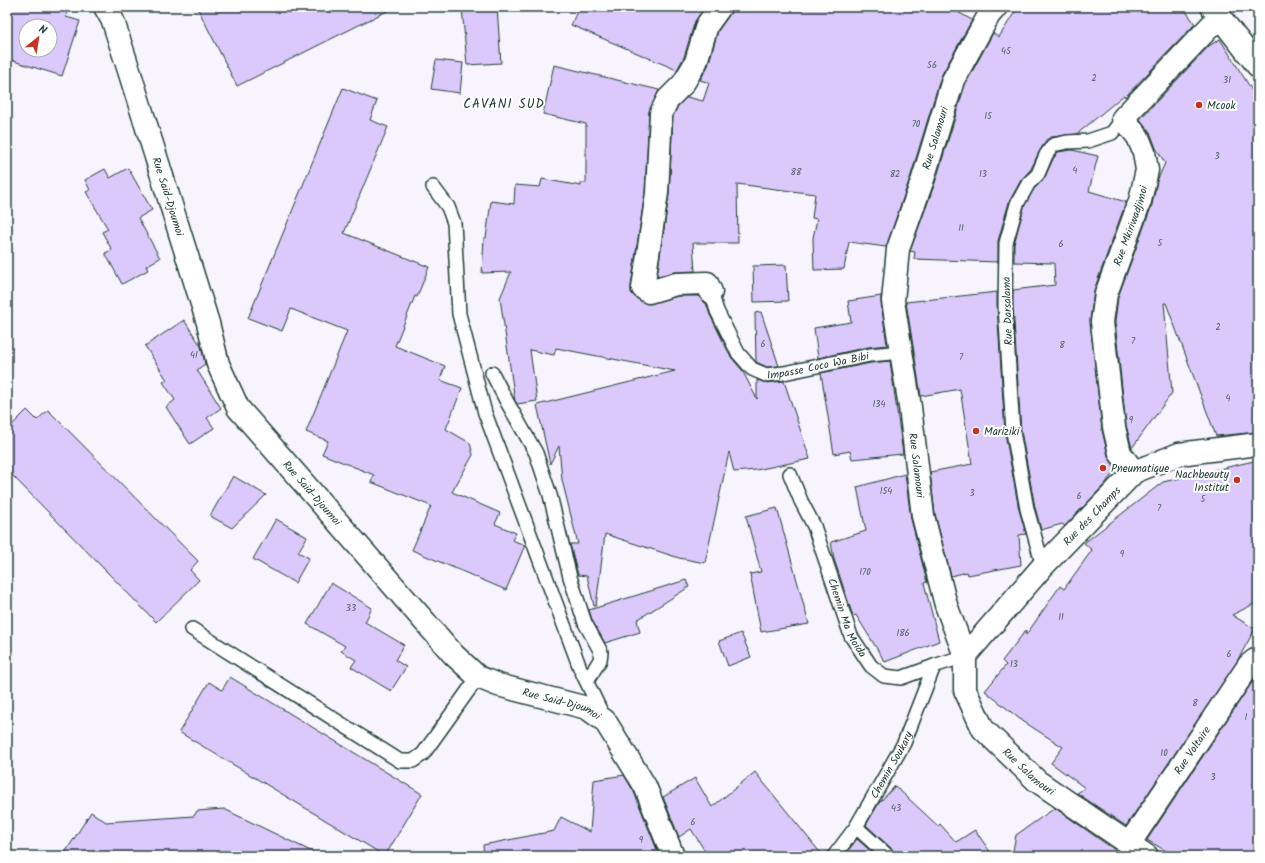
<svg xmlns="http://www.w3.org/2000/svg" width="1265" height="863" font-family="Kalam,sans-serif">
<rect width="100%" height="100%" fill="#f8f4fe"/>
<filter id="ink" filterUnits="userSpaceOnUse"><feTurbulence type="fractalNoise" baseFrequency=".025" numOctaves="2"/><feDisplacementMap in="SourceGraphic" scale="8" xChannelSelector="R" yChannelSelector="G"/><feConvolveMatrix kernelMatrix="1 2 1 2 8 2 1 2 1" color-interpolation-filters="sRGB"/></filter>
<g filter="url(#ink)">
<!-- building -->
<path fill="#dbc9fb" stroke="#1f3d34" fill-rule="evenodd" d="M7,7H69L66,17L80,21L62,76L7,59ZM26,26H50V50H26Z
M197,7H395L237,86Z
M462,7H497L501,63L467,65Z
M579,7H705L695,21L684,57L677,70L571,25Z
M732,7H949L972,20L941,76L911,175L886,247L849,242L844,269L814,270L813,238L817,219L812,218L815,194L737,184L738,243H693L695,271L675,272L657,276L669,195L673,116L678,106L687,97L703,101L709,83L700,80L708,66L718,31L730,14Z
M1018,7H1183L1195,24L1125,97L1124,95L1077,134L1051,137L1046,140L1039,152L1031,169L1021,180L1009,202L998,241V262L914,259L915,252L910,251L935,183L965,85L993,33L999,37Z
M1220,39L1258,100V432L1216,436L1166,303H1164L1172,393L1132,448L1126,425L1115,322L1118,297L1152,205L1157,181L1165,163L1156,148L1150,132L1140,119L1209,46Z
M436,60L463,63L460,93L431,89Z
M554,65L659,90L649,112L645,192L631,286V293L636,298L647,304L678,296H699L703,302L706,303L710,315L731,357L742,370L757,399V380L766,383L784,381L810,459L756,470L734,472L729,452L705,563L679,558L605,534L596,606H594L587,576L578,575L570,544H578L562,480L559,446L550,464L537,405L675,371L556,348L554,355L530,350L537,401L517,404L515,401L500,298L511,272L482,273L484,238H486L491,201L514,204L515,185L540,187L542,179L581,186V183H586V124L543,114Z
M343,88L377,101L370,120L388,127L344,233L429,267L417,297L415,296L395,346L445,366L440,380L462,388L446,429L470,443L473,455L452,492L500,513L495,524L516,533L512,540L525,545L506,590L412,550L431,506L371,482L374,475L322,454L328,441L306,432L347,331L291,309L282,331L248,318Z
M1072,150L1098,156L1089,191L1126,202L1094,290L1090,320L1102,430L1108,456L1116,469L1105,484L1065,526L1062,524L1041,530L1035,507L1021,431L1013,306V290L1055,285L1054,263L1014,262V244L1024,207L1034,189L1045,177L1053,159L1058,152Z
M128,168L152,210L138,218L160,258L146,266L148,270L122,284L105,253L112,250L102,232L108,229L86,192L90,190L85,180L105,169L110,178Z
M786,265L788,301L754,302L753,266Z
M997,292V306L1005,433L1019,510L1026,534L1019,535L1021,565L968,575L967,572L951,576L935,514L930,472L972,464L960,389L921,396L906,302Z
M881,296V303L887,345L868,347L818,358L814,328L851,322L848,301Z
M761,312L779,366L767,367L756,362L755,313Z
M184,320L201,346L205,364L197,370L221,408L207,418L214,428L190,444L166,407L175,400L163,382L167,380L145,346Z
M890,361L903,454L852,459L850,451L834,454L821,373L871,363Z
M27,410L37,420L48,410L198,561L190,570L199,580L156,622L7,470V430Z
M1258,460V602L1232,615L1255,629L1236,663L1126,826L1077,793L1085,788L1051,763L1063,747L1021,720L985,691L1006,665L1002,661L1026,630V635L1060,586L1064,589L1092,550L1084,543L1163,482Z
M905,474L911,519L927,582L924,583L939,641L885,662L856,615L853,616L834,559L831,542L866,531L857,487Z
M233,476L266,495L232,528L210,516Z
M777,508L809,624L761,632L750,574L761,572L746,516Z
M276,519L307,537L298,552L309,558L295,583L253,559Z
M686,580L689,587L637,620L640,632L605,643L592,620L589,610Z
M331,583L372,608L365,622L404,645L395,660L406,667L391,691L351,667L356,660L341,651L345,646L307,624Z
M741,633L751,657L728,666L719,641Z
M1257,675L1258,856H1175L1147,840Z
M230,677L422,794L385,856L179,732L209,682L222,690Z
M755,772L823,856H708L691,829L679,837L663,797L695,778L712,807Z
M624,775L634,792L657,850L648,856H484L483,845L554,831L561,817L590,832L594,780Z
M895,786L938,826L940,824L956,842L975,830L993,856H896L893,850L866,825L879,803Z
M1055,808L1122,855L1125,856H1012L1016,835Z
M224,809L321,856H63L91,812L106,822L194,816L197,811Z
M857,839L876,856H844Z"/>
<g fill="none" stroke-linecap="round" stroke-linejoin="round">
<defs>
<g id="service">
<path d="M433,187L448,207L454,223L459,314L485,413L580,668L603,716"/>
<path id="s1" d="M711,292L717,311L738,353L752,369L766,375L784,373L870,355L901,352"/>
<path d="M492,373L507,402L536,453L550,495L570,577L585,623L601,652L600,660L587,681"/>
<path id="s2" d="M790,474L801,501L814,526L851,636L871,666L884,676L901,678L934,666L965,656"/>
<path d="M1043,566L1027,509L1013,432L1005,306L1006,243L1017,204L1028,184L1038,174L1046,155L1053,145L1067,142L1088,141L1112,133L1123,118"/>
<path d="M192,629L400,761H413L423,754L478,677"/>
<path d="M856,827L888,856"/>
<path id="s3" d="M834,856L856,827L904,743L934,666"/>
</g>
<g id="minor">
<path id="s4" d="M105,7L113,21L126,61L208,323L218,364L238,408L454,655L478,677L498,685L587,708L605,721L645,786L673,856"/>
<path id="s5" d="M996,7L989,15L953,80L923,179L898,249L893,301L910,407L923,516L946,605L965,656V690L983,729L1037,781L1147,856"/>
<path d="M1212,7L1258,66"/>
<path d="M711,292L707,283L676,284L649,292L643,288L657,193L661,113L668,99L683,84L696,62L707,25L720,7"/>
<path id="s6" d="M1134,472L1120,453L1114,427L1102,322L1106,294L1140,201L1147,170L1144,152L1138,137L1123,118L1220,16"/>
<path id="s7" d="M965,656L1043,566L1134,472L1179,454L1258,444"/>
<path id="s8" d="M1129,844L1249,665L1255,660H1258"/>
</g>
</defs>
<!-- service casing -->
<use href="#service" stroke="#1f3d34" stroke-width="16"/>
<!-- minor casing -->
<use href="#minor" stroke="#1f3d34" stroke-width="25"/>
<!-- service -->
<use href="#service" stroke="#fff" stroke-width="13"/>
<!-- minor -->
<use href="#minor" stroke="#fff" stroke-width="22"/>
</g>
</g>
<!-- markers -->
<g fill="#c8321e" stroke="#fff" stroke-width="1.5">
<circle cx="1199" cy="105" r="4"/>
<circle cx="976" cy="431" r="4"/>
<circle cx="1103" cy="468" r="4"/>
<circle cx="1237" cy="480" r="4"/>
</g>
<g text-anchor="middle" stroke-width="4" stroke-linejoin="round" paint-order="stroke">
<!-- number labels -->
<g font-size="9" fill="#4e6066">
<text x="1006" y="54">45</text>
<text x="932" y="68">56</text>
<text x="1094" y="81">2</text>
<text x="1227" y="83">31</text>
<text x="988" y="119">15</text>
<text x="916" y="127">70</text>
<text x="1217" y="159">3</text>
<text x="1075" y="173">4</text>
<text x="796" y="175">88</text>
<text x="895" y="177">82</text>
<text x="983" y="177">13</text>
<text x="961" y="231">11</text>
<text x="1160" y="246">5</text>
<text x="1061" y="247">6</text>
<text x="1218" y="330">2</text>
<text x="1133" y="344">7</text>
<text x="763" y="347">6</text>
<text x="1062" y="348">8</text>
<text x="194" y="358">41</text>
<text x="961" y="360">7</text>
<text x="1228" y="401">4</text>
<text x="879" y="407">134</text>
<text x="1131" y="423">9</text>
<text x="886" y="494">154</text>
<text x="972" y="496">3</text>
<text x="1079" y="499">6</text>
<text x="1203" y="502">5</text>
<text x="1159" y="511">7</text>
<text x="1122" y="557">9</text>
<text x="865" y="575">170</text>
<text x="351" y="611">33</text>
<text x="1061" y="620">11</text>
<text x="903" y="636">186</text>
<text x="1229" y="657">6</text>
<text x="1014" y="667">13</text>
<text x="1195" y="706">8</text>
<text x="1246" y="720">1</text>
<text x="1164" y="756">10</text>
<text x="1213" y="780">3</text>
<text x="896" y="811">43</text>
<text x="693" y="825">6</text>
<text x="641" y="843">9</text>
</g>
<!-- poi labels -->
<g font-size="11" fill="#1f3d34" stroke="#fff" text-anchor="start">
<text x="1207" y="109">Mcook</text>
<text x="984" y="435">Mariziki</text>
<text x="1111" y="472">Pneumatique</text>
<text x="1229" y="478" text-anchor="end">Nachbeauty<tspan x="1229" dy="13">Institut</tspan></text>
</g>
<!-- street labels -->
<g font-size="11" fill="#1f3d34" stroke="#fff">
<text transform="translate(935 138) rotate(-73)" y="4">Rue Salamouri</text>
<text dy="4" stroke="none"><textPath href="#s4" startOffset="200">Rue Said-Djoumoi</textPath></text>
<text dy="4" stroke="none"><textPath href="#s6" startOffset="257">Rue Mkiriwadjimoi</textPath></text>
<text transform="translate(1007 311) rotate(-92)" y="4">Rue Darsalama</text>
<text dy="4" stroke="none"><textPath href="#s1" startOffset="156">Impasse Coco Wa Bibi</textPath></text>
<text dy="4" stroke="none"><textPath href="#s5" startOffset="481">Rue Salamouri</textPath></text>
<text dy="4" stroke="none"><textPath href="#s4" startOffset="536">Rue Said-Djoumoi</textPath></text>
<text dy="4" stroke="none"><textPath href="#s7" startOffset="189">Rue des Champs</textPath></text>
<text dy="4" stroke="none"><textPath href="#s2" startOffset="155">Chemin Ma Moida</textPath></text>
<text dy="4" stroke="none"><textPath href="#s4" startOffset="872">Rue Said-Djoumoi</textPath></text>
<text dy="4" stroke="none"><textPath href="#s8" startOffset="113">Rue Voltaire</textPath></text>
<text dy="4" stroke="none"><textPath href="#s3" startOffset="108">Chemin Soukary</textPath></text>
<text dy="4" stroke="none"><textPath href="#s5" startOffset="818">Rue Salamouri</textPath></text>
</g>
<!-- quarter labels -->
<g font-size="13" letter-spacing="1" fill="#1f3d34" stroke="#fff">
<text x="504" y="108">CAVANI SUD</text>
</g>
</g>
<!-- margin -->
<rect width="1265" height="863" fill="none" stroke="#fff" stroke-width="24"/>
<rect x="12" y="12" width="1241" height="839" fill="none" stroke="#1f3d34" stroke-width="1.5" filter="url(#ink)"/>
<!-- north arrow -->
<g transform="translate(38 38) rotate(30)"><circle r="19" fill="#ffffff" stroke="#a5b1ae"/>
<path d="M0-3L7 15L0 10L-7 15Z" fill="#c8321e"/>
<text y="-6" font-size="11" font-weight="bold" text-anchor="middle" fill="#1f3d34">N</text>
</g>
</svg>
